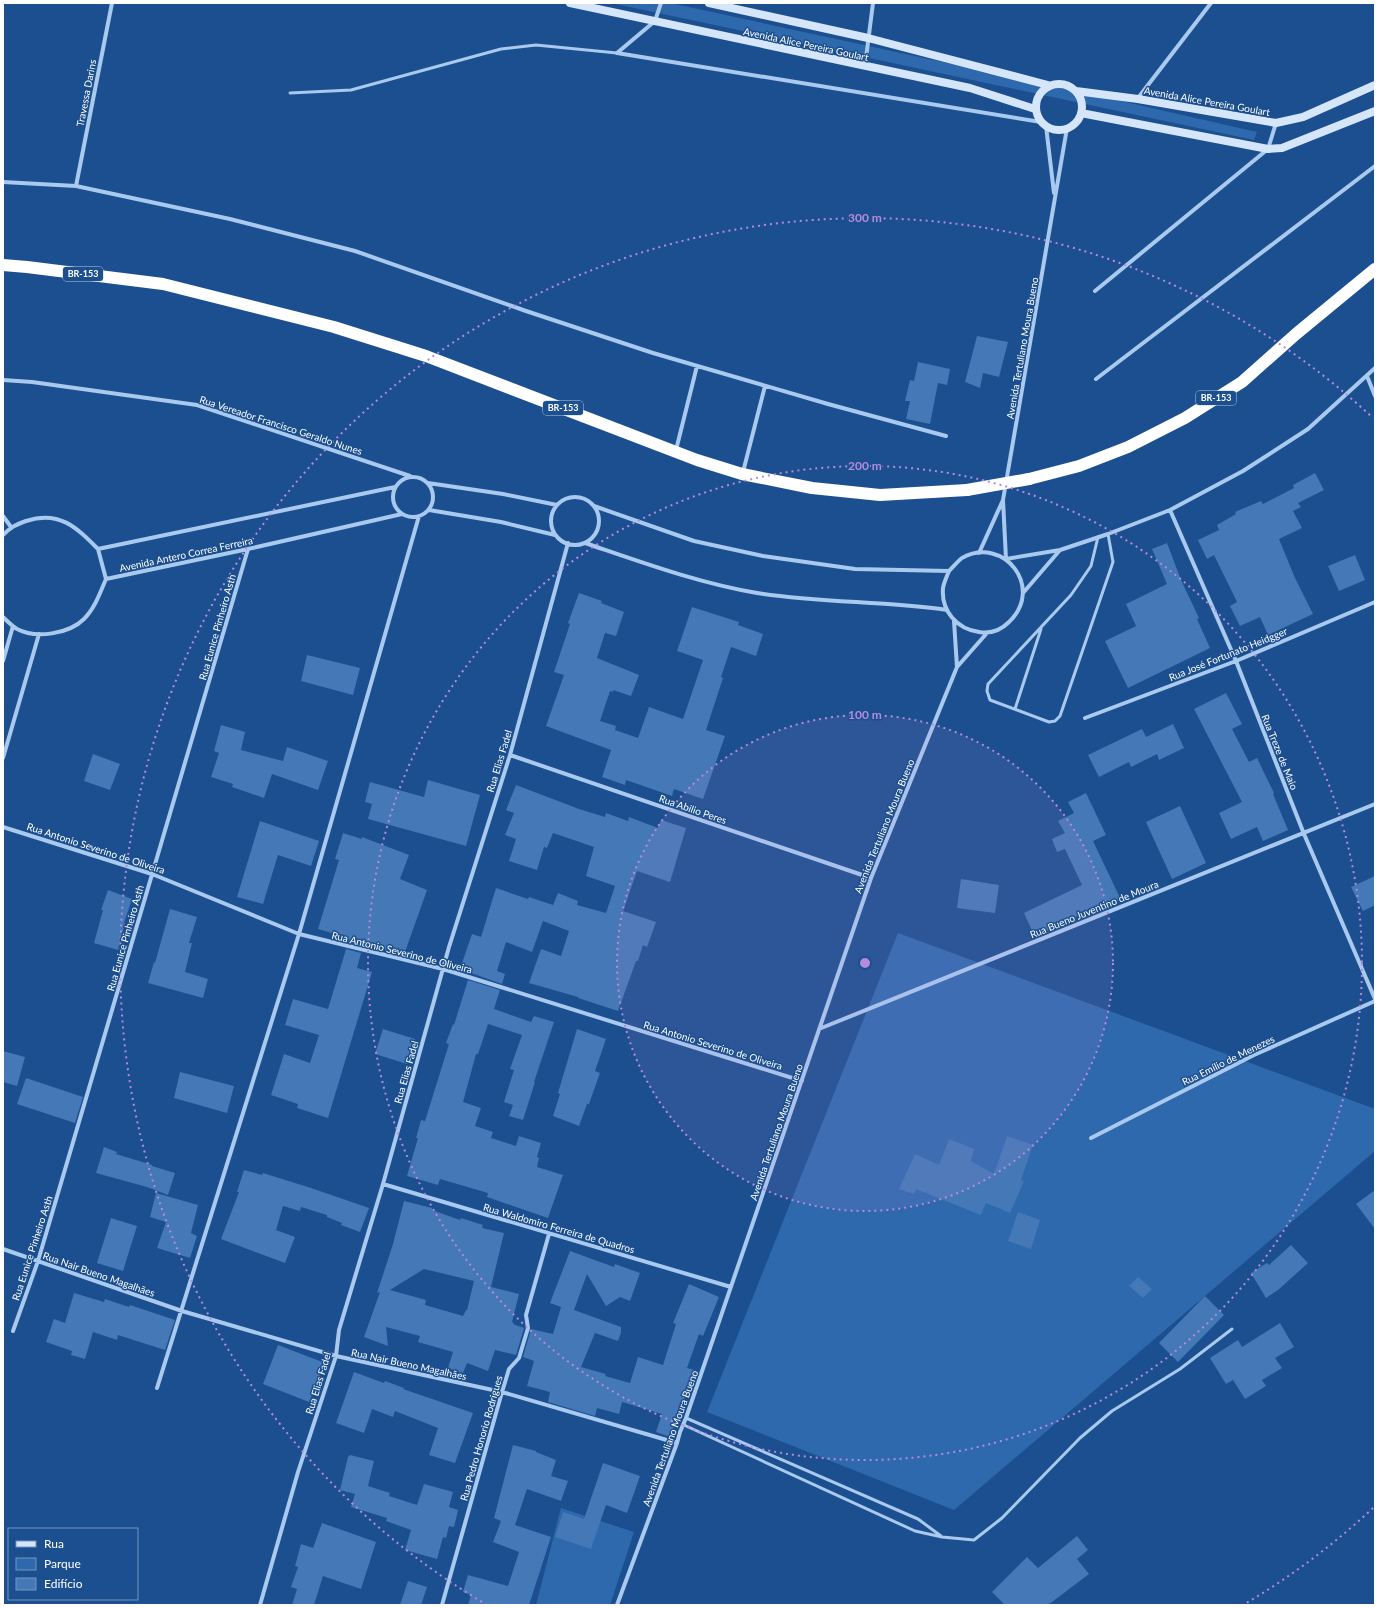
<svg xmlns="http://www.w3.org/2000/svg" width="1378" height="1608" font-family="Lato,sans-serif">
<rect width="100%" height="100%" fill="#1b4f8f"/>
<!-- green -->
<path fill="#2e69ad" d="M611,3H670L1086,93L1257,132L1254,140Z
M898,933L1375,1109V1151L954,1510L707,1412Z
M561,1508L634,1532L610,1605H536Z"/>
<!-- building -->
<path fill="#4478b7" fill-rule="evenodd" d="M977,336L1008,342L999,377L983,373L980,388L965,382Z
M918,362L950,369L947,385L938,383L930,424L906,419L910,401H905L910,380L914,381Z
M1315,473L1324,490L1298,503L1301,507L1293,511L1302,528L1279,539L1295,578L1313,614L1268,635L1260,617L1240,626L1230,606L1237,602L1214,555L1207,559L1198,540L1219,530L1217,525L1236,514L1235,512L1261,501L1263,504L1294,488L1293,485Z
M1167,543L1181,580L1199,618L1197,619L1210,648L1128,688L1105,641L1136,626L1126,604L1167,584L1152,549Z
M1355,555L1365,580L1339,591L1328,566Z
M579,593L602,601L601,603L624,612L616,636L605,633L597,658L639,675L631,696L613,690V692L610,691L600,721L616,726L615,730L638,738L649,707L683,719L703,660L677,651L692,607L739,622L738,625L763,634L756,656L731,647L721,677L723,678L706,730L725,736L703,799L674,789L672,796L626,780L625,785L602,777L611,750L546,726L564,675L554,672L570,624L568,623Z
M307,655L360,668L353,695L301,681Z
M1226,693L1242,724L1232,729L1249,762L1257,758L1274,793L1273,794L1288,830L1263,841L1257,827L1231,839L1219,813L1242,802L1194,709Z
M1173,724L1184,748L1159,760L1157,754L1131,767L1129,762L1099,777L1088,755L1142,729L1146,737Z
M221,725L245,732L241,750L283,761L287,747L328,761L318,790L272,774L264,798L232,787L233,784L211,777L219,753L214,751Z
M93,754L120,764L110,790L84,781Z
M428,780L480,795L466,846L368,819L372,804L365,802L370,782L424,797Z
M516,785L579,809L605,817L606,813L628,821L629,817L658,828L661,820L686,828L670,882L637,871L623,911L656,922L647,947L643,945L638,961H636L618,1011L578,998V997L529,983L541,949L561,956L569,931L543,921L532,952L506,942L497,971L505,974L502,984L460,969L472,934L481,937L496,888L528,899L529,897L553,905L558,893L578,901L577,905L606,913L615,886L586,876L594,847L553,833L547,848L544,847L537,870L509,861L516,839L505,835L514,813L506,810Z
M1086,793L1106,835L1093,841L1121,900L1094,913L1092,909L1035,937L1024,913L1082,885L1065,849L1057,852L1052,839L1065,833L1058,821L1074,813L1068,802Z
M1180,806L1206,863L1172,879L1146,822Z
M260,821L319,841L311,866L278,855L263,904L237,897Z
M343,833L362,839V837L409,855L400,879L427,890L404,955L364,944L363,946L348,942L349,938L318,929L339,860L335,859Z
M1375,876V905L1363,911L1351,887Z
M961,879L999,885L995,913L957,908Z
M108,890L132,899L124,923H125L118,950L94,943L103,910H101Z
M170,909L197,917L189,943H192L185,972L208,979L203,998L148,983L154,962L155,963Z
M346,949L361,953L357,968L372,972L328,1118L297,1108L298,1104L271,1095L284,1054L310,1063L319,1035L285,1025L293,999L328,1009Z
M468,980L500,990L494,1009L531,1022L534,1016L554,1022L534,1082H535L523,1120L509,1116L513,1105L504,1102L514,1070L510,1069L522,1035L488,1024L478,1054H476L463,1102L481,1108L475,1126L493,1132L491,1138L516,1146L519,1136L541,1143L537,1157L539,1158L537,1167L563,1175L548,1218L487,1197L488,1193L440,1179L438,1185L407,1176L418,1138H416L421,1120L425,1121L449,1044L446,1043L453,1024L454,1025Z
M383,1029L415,1039L407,1064L375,1054Z
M577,1029L606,1039L595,1071L600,1073L589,1104H587L579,1126L553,1116L560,1094L558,1093Z
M3,1051L25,1057L17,1086L3,1082Z
M180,1072L234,1086L227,1113L174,1098Z
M26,1078L83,1097L75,1123L17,1104Z
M1007,1136L1033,1145L1021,1180L1024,1181L1010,1213L986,1203L981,1215L916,1189L914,1194L899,1189L915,1154L939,1165L949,1139L974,1149L971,1161L994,1174Z
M104,1147L117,1152L116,1154L152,1165V1166L175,1173L168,1195L147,1187L96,1173Z
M244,1170L262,1175L263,1173L311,1188L369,1208L360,1232L341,1225L342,1223L327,1217V1215L301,1207L300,1211L283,1206L276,1230L295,1237L285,1263L221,1239L239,1192H237Z
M1375,1190V1229L1356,1204Z
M156,1193L198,1205L191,1233L197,1236L190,1258L157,1248L166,1222L150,1217Z
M404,1201L432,1208V1210L460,1220L461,1218L483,1225L482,1228L504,1233L491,1287L519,1294L512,1322L514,1323L513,1324L524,1328L516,1355L495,1350L488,1371L467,1363L463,1373L448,1368L453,1352L418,1342L420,1336L386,1327L388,1346L364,1337L380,1292L377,1293L393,1244ZM424,1269L474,1281L467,1310H466L463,1316L425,1305L426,1300L390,1290Z
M1018,1212L1040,1220L1031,1249L1008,1241Z
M111,1218L137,1226L123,1271L97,1263Z
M1291,1245L1308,1263L1278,1290L1266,1298L1251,1273L1267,1263L1269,1265Z
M570,1251L614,1267L615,1264L640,1273L630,1301L620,1297L606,1306L587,1274L574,1310L621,1327V1333L618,1341L595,1333L581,1367L606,1374L605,1376L630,1383L638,1357L663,1365L676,1324L673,1323L689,1284L719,1297L703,1336L699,1334L687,1368L695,1370L670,1437L656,1432L662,1414L622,1402L619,1414L597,1408L595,1416L548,1402L550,1392L527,1386L534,1361L523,1357L531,1329L553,1334L561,1307L550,1303Z
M1138,1277L1152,1289L1143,1298L1129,1286Z
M74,1293L104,1302L105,1299L129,1307L130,1305L175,1320L165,1350L118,1335L117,1340L93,1332L85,1359L71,1355L72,1351L46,1342L54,1319L65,1323Z
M1205,1296L1224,1315L1178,1362L1159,1343Z
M1280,1323L1294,1347L1275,1358L1282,1368L1262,1380L1266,1386L1245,1399L1233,1380L1226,1384L1210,1358L1238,1340L1242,1347Z
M278,1345L325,1363L309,1402L263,1384Z
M354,1372L384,1383L385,1381L404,1388L403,1389L473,1413L455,1463L429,1455L438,1428L395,1411L393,1417L372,1409L364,1433L336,1423Z
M513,1445L536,1451V1452L556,1460L551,1476L568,1481L561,1501L527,1489L515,1525L551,1537L529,1605H468L471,1595L463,1592L468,1575L508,1586L519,1552L493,1542L501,1521L494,1518Z
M350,1455L374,1461L368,1486L390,1493L389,1496L417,1505L424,1484L453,1492L449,1507L458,1510L454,1527L449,1526L446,1538L443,1537L437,1559L405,1550L411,1530L386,1521L387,1518L351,1507L355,1494L340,1490L348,1457Z
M603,1463L640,1476L627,1513L606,1505L591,1549L555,1537L563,1512L584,1519Z
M322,1523L376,1542L361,1589L323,1576L314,1605H292L297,1589L291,1587L298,1567L295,1566L301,1544L313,1548Z
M1077,1536L1088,1550L1077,1559L1089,1574L1048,1605H1005L992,1592L1027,1557L1038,1568Z
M408,1581L427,1587L421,1605H400Z"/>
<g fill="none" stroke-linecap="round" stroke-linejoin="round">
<!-- lane -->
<path stroke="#a9c9ee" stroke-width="3" d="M290,93L351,90L501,49L536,45L617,53
M1098,537L1091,566L1071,595L988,684L987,691L990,700L1049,722L1055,721L1060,716L1113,562L1108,534
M1015,709L1041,629
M686,1418L918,1519L941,1536
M684,1425L915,1531L942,1537L974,1540L1002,1518L1080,1438L1112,1411L1180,1369L1232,1329"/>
<!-- street -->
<path stroke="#a9c9ee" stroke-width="4" d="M617,53L1041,122
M617,53L655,21L661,3
M865,66L873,3
M1138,98L1211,3
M1046,126L1054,193
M3,182L76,186L230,219L355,251L526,311L653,353L828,404L946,436
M76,186L112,3
M1095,291L1268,149L1276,123
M1367,376L1375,396
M1096,379L1375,166
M3,380L32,382L197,405L410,476
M676,450L697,366
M743,472L765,386
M393 497a20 20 0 1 1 40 0a20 20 0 1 1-40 0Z
M428,483L503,494L557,505
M551 521a24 24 0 1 1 48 0a24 24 0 1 1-48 0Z
M1003,500L1006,559L1060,550L1108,534L1170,510L1243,471L1308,429L1375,368
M594,506L694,541L763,556L855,569L949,571C953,567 958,561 962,558C1004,535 1045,588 1009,622C1001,630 990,634 979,632C957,629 941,611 943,588C944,582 947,576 949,571
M429,510L501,522L555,535
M1170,510L1236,661L1304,834L1375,999
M3,516L11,527
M3,535C11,527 15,525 26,521C59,510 76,527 98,549
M585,543C641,562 698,583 757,593C820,603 884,601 947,610
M98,549L395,487
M98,549L106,579
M979,553L1003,500L1067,128
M106,579L248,549L402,514
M1023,593L1060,550
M3,617C7,621 12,626 17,629C36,639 69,634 84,619C95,608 100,593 106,579
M954,621L957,667
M3,661L13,626
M1085,718L1236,661L1375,602
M510,755L871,878
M3,758L39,634
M3,827L152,874L299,934L443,969L802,1081
M819,1029L1375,804
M1091,1138L1254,1055L1375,1001
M383,1184L731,1287
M3,1249L182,1311L336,1356L502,1392L677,1443
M13,1331L38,1261L248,549
M157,1388L299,934L419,516
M260,1605L298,1472L336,1356L339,1330L383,1184L449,947L510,755L568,543
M442,1605L502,1392L509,1369L519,1358L528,1328L526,1315L549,1234
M617,1605L677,1443L680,1432L686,1418L871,878L957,667L987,633"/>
<!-- secondary -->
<path stroke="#d6e6fa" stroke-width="8" d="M570,3L970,88L1035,109
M709,3L868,38L1048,85
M1036 107a23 23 0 1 1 46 0a23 23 0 1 1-46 0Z
M1076,91L1138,99L1276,123L1303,117L1375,85
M1081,113L1268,149L1282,148L1375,111"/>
<!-- highway -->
<path stroke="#fff" stroke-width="12" d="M3,265L27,267L163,284L334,327L426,356L697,460L742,474L812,488L880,495L967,490
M1029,479L1079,466L1128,447L1185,418L1242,382L1296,334L1375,269"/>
<!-- highway-bridge -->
<path stroke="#fff" stroke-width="12" d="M967,490L1029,479"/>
</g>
<!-- distance rings -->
<circle cx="865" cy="963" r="248" fill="#b68bdc" fill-opacity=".12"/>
<g fill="none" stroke="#b68bdc" stroke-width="2" stroke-dasharray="2 4">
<circle cx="865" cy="963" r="248"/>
<circle cx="865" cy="963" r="497"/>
<path d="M1373 1508A745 745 0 0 1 1243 1605M487 1605A745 745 0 1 1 1373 418"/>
</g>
<g text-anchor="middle" stroke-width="3" stroke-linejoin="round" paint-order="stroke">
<!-- shield labels -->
<g fill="#1b4f8f" stroke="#bbcadd" stroke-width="1">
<rect x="63" y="267" width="40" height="14" rx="3"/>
<rect x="1196" y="391" width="40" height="14" rx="3"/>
<rect x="543" y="401" width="40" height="14" rx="3"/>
</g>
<g font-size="9" font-weight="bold" fill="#fff">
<text x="83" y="277">BR-153</text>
<text x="1216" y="401">BR-153</text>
<text x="563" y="411">BR-153</text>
</g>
<!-- street labels -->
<g font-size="10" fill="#fff" stroke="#1b4f8f">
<text transform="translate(806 44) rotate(12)" y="4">Avenida Alice Pereira Goulart</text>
<text transform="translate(86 93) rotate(-79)" y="4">Travessa Darins</text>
<text transform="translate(1207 101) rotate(10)" y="4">Avenida Alice Pereira Goulart</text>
<text transform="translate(1022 348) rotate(-80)" y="4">Avenida Tertuliano Moura Bueno</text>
<text transform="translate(281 425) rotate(18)" y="4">Rua Vereador Francisco Geraldo Nunes</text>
<text transform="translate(186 554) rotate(-12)" y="4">Avenida Antero Correa Ferreira</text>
<text transform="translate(217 627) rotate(-74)" y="4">Rua Eunice Pinheiro Asth</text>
<text transform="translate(1228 654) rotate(-22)" y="4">Rua José Fortunato Heidgger</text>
<text transform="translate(1280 752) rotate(68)" y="4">Rua Treze de Maio</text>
<text transform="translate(499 761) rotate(-73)" y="4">Rua Elias Fadel</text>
<text transform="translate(693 809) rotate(19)" y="4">Rua Abilio Peres</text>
<text transform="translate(884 826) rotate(-68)" y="4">Avenida Tertuliano Moura Bueno</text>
<text transform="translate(96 848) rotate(18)" y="4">Rua Antonio Severino de Oliveira</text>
<text transform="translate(1094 909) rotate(-22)" y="4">Rua Bueno Juventino de Moura</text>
<text transform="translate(125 938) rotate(-74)" y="4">Rua Eunice Pinheiro Asth</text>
<text transform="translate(402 952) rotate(14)" y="4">Rua Antonio Severino de Oliveira</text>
<text transform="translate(713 1045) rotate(17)" y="4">Rua Antonio Severino de Oliveira</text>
<text transform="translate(1228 1060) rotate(-26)" y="4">Rua Emílio de Menezes</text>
<text transform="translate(406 1072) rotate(-74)" y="4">Rua Elias Fadel</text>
<text transform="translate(776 1132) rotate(-71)" y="4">Avenida Tertuliano Moura Bueno</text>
<text transform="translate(559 1228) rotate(16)" y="4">Rua Waldomiro Ferreira de Quadros</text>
<text transform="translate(32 1248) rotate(-72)" y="4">Rua Eunice Pinheiro Asth</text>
<text transform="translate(99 1274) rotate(19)" y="4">Rua Nair Bueno Magalhães</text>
<text transform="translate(409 1364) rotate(12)" y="4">Rua Nair Bueno Magalhães</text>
<text transform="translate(318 1383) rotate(-73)" y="4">Rua Elias Fadel</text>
<text transform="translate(481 1438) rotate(-74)" y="4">Rua Pedro Honorio Rodrigues</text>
<text transform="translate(670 1438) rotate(-70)" y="4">Avenida Tertuliano Moura Bueno</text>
</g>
</g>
<circle cx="865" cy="963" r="6" fill="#b68bdc" stroke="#1b4f8f" stroke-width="2"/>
<g font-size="12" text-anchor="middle" font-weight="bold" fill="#b68bdc" stroke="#1b4f8f" stroke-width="3" stroke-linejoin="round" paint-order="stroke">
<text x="865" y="222">300 m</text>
<text x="865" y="470">200 m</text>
<text x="865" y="719">100 m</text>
</g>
<!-- border -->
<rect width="1378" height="1608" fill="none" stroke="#ffffff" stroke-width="8"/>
<!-- legend -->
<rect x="8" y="1528" width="130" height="72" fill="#1b4f8f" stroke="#7695bc"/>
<rect x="16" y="1541" width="20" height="6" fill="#d6e6fa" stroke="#7695bc"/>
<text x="44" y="1548" font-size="12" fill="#ffffff">Rua</text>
<rect x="16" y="1558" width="20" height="12" fill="#2e69ad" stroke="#7695bc"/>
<text x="44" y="1568" font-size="12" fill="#ffffff">Parque</text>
<rect x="16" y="1578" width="20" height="12" fill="#4478b7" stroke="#7695bc"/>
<text x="44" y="1588" font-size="12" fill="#ffffff">Edifício</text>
</svg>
